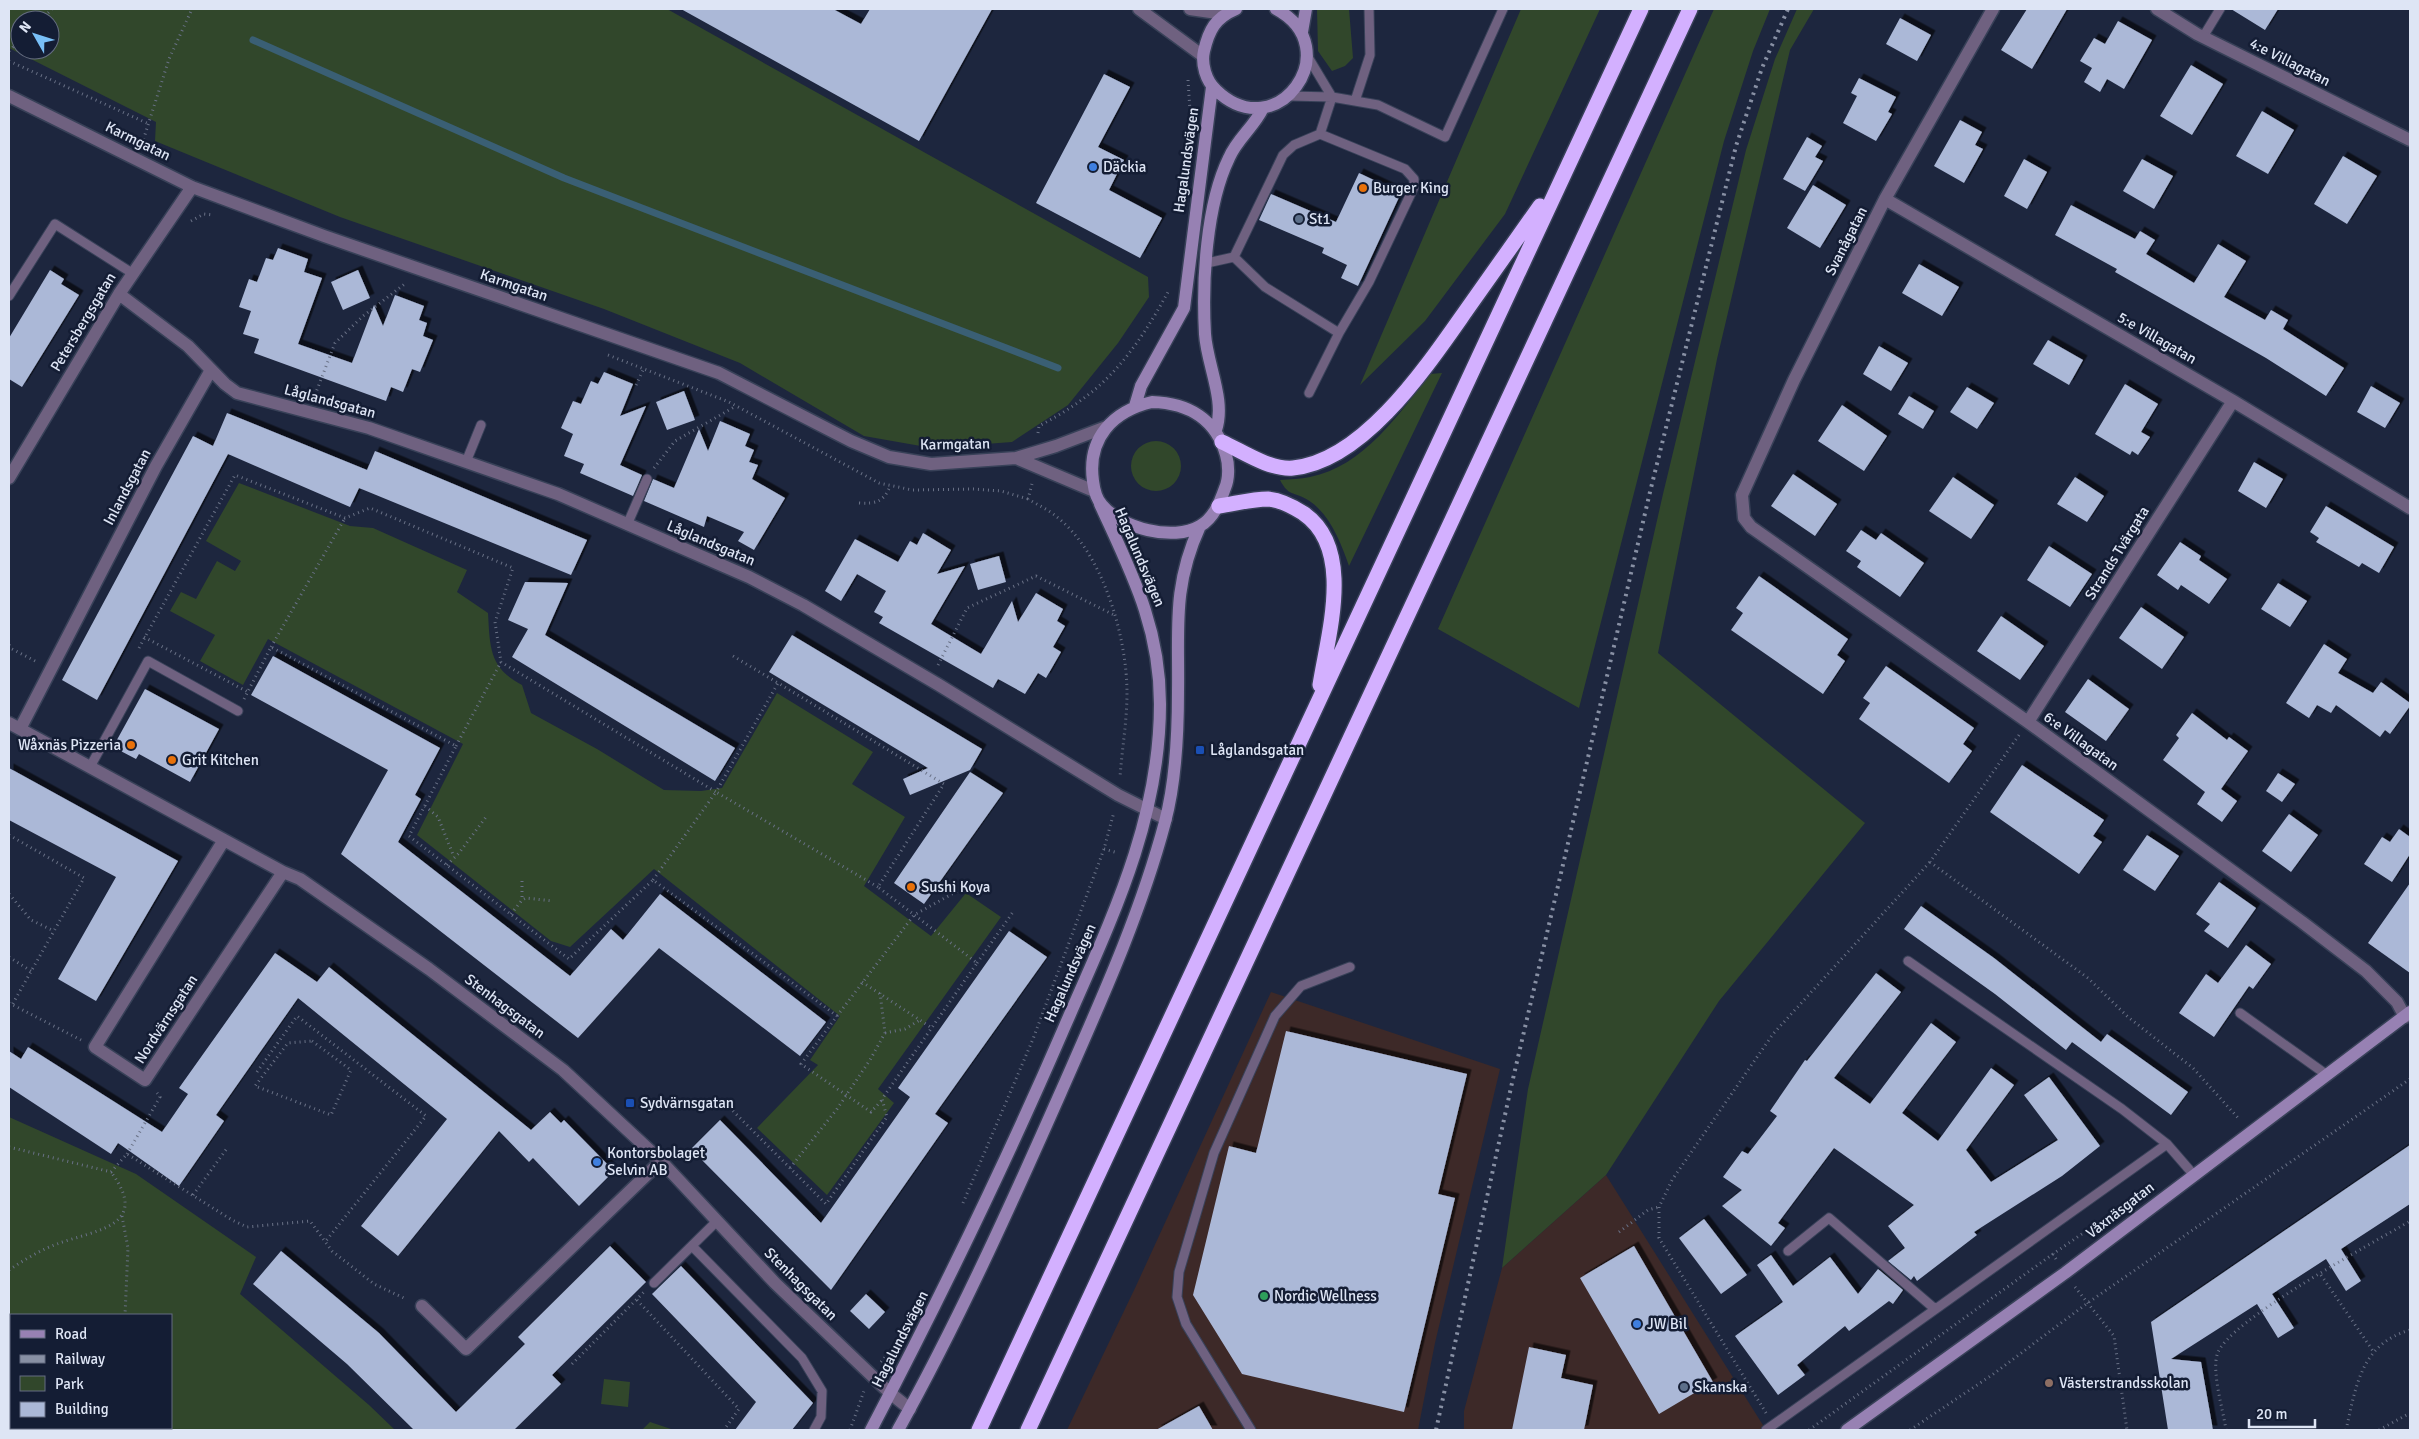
<svg xmlns="http://www.w3.org/2000/svg" width="2419" height="1439" font-family="Signika,sans-serif">
<defs>
<filter id="shadow"><feDropShadow dx="4.5" dy="-4.5" stdDeviation="0" flood-color="#0009"/></filter>
</defs>
<rect width="100%" height="100%" fill="#1d263e"/>
<!-- commercial -->
<path fill="#3d2928" d="M1271,992L1500,1069L1435,1343L1418,1430H1067L1136,1286Z
M1606,1175L1766,1430H1464V1411L1502,1268Z"/>
<!-- green -->
<path fill="#31472b" fill-rule="evenodd" d="M9,9H667L1148,277L1149,297L1118,343L1068,405L1012,442L932,448L864,436L740,363L604,309L340,217L155,141L156,122L9,48ZM20,20H50V50H20Z
M1317,9H1349L1353,58L1345,66L1332,71L1318,51Z
M1521,9H1600L1505,214L1425,321L1360,385Z
M1714,9H1770L1753,51L1724,141L1579,708L1438,629Z
M1797,9H1814L1790,50L1717,359L1658,653L1865,823L1719,1001L1606,1175L1502,1268L1528,1089L1663,494L1746,150L1775,59Z
M1442,373L1349,566C1341,543 1330,514 1308,500C1293,491 1289,497 1280,480C1290,479 1301,479 1310,477C1363,467 1400,413 1430,374Z
M1131 466a25 25 0 1 1 50 0a25 25 0 1 1-50 0Z
M239,483L350,526L373,528L467,570L457,592L488,613C490,647 489,668 522,685L531,713L597,749L664,790L701,791L722,788L777,693L873,752L852,784L905,817L864,886L931,936L966,893L1001,917L878,1089L894,1103L827,1195L757,1128L818,1065L810,1060L840,1016L654,869L570,947L551,941L417,835L463,744L268,639L243,685L200,661L215,635L170,611L181,592L196,599L217,561L235,571L241,561L206,541Z
M9,1117L136,1174L256,1257L240,1294L369,1405L395,1430H9ZM11,1315H171V1428H11Z
M604,1379L630,1382L628,1407L601,1404Z
M650,1422L674,1430H642Z"/>
<g fill="none" stroke-linecap="round" stroke-linejoin="round">
<!-- stream -->
<path stroke="#3a5f74" stroke-width="7" d="M253,40L564,178L1058,368"/>
</g>
<!-- building -->
<path fill="#abb8d7" filter="url(#shadow)" d="M681,9H833L861,24L870,9H992L919,141Z
M2027,9H2067L2032,69L2001,50Z
M2231,9H2278L2265,30Z
M1900,18L1931,35L1917,61L1886,44Z
M2118,21L2152,40L2124,89L2107,79L2100,92L2084,82L2092,68L2080,61L2094,38L2105,44Z
M2191,65L2223,84L2192,135L2160,116Z
M1104,74L1130,87L1098,147L1124,160L1109,190L1162,218L1140,258L1036,203Z
M1859,78L1896,97L1888,112L1892,114L1876,141L1843,123L1857,96L1851,93Z
M2262,111L2294,130L2268,174L2236,156Z
M1960,120L1982,132L1975,145L1983,149L1964,183L1934,166Z
M1807,137L1822,146L1815,157L1823,161L1805,191L1783,179Z
M2343,156L2377,176L2347,224L2314,204Z
M2024,159L2047,172L2027,209L2004,196Z
M2142,159L2173,176L2154,209L2123,191Z
M1359,173L1401,193L1358,286L1341,278L1347,265L1322,253L1324,248L1259,220L1271,194L1336,222Z
M1813,185L1846,205L1820,248L1787,228Z
M2071,205L2135,239L2140,231L2155,240L2146,254L2194,283L2218,244L2246,261L2224,297L2265,320L2271,310L2288,320L2283,329L2344,368L2326,396L2266,358L2115,272L2117,269L2055,235Z
M278,248L308,259L304,272L322,278L298,344L352,363L374,305L383,326L395,295L424,306L419,320L427,323L423,336L433,340L420,372L412,369L403,392L391,387L386,401L254,353L259,339L243,334L251,311L239,307L249,279L257,282L266,258L273,260Z
M1919,264L1959,287L1942,316L1902,293Z
M50,270L64,279L61,284L79,295L22,387L9,379V338Z
M358,270L370,298L343,310L331,282Z
M2048,340L2083,360L2069,385L2033,364Z
M1879,346L1908,363L1891,391L1863,374Z
M604,372L633,384L620,416L646,406L620,465L642,475L633,496L580,473L584,464L564,456L573,434L561,428L573,401L581,404L591,381L598,384Z
M2125,384L2158,404L2141,432L2150,437L2138,455L2132,451L2130,455L2095,434Z
M2371,386L2400,403L2385,428L2357,412Z
M1967,387L1994,403L1977,429L1950,412Z
M684,391L695,420L667,430L656,402Z
M1909,396L1934,411L1923,429L1898,414Z
M1842,405L1887,436L1864,471L1818,441Z
M227,413L367,470L375,451L587,540L571,575L359,488L350,507L228,454L97,700L62,680L193,436L213,446Z
M720,421L750,434L745,446L754,450L749,462L758,465L752,479L785,498L754,550L738,541L744,532L707,516L704,527L644,501L653,479L674,488L699,429L708,451Z
M2254,462L2283,479L2266,508L2238,491Z
M1793,474L1837,504L1815,536L1771,506Z
M1953,477L1994,505L1971,539L1929,511Z
M2075,477L2104,496L2087,522L2057,504Z
M2326,506L2394,547L2379,573L2362,563L2359,567L2316,542L2319,538L2310,532Z
M1861,530L1876,540L1881,533L1924,563L1900,597L1857,567L1861,561L1846,551Z
M923,533L951,550L937,574L965,566L931,624L981,654L1012,601L1018,622L1036,593L1063,609L1057,621L1065,626L1053,647L1061,652L1046,678L1038,673L1025,694L998,679L993,688L879,623L883,617L874,612L886,591L857,574L841,601L825,591L855,539L898,562L910,541L917,545Z
M2180,542L2201,556L2199,560L2227,579L2209,604L2181,585L2178,590L2157,575Z
M2049,546L2092,574L2070,607L2027,580Z
M999,556L1006,582L978,590L970,564Z
M1759,576L1848,639L1837,655L1845,661L1823,694L1731,630L1743,613L1736,608Z
M525,582L568,583L545,635L735,748L715,781L512,657L528,629L508,620Z
M2278,583L2307,601L2290,627L2261,609Z
M2141,607L2184,637L2162,669L2119,638Z
M2001,616L2044,646L2020,680L1977,651Z
M792,635L982,749L970,770L910,795L903,779L928,768L769,672Z
M2324,644L2347,659L2338,673L2373,693L2381,682L2410,703V706L2390,734L2385,730L2380,737L2336,705L2331,713L2317,705L2309,718L2286,703Z
M273,656L440,748L415,795L421,799L398,842L570,976L611,929L623,940L660,894L826,1022L800,1056L659,948L578,1038L341,854L388,770L251,695Z
M1886,666L1974,728L1963,744L1972,751L1949,783L1859,719L1870,703L1863,698Z
M2088,679L2129,709L2106,741L2065,712Z
M145,689L219,729L190,782L139,754L136,759L113,747Z
M2192,713L2227,740L2229,737L2248,751L2221,789L2237,801L2222,822L2197,804L2205,792L2163,760L2179,738L2176,735Z
M2022,765L2104,820L2093,836L2102,842L2079,874L1990,812Z
M9,768L178,861L96,1001L58,979L116,877L9,820Z
M970,772L1003,793L924,904L894,883Z
M2278,773L2295,784L2282,802L2266,791Z
M2289,814L2318,835L2291,872L2262,851Z
M2399,829L2410,837V854L2392,882L2364,864L2382,837L2390,842Z
M2147,835L2179,856L2155,891L2123,870Z
M2219,882L2256,908L2228,948L2204,931L2210,924L2196,914Z
M2410,883V973L2368,943Z
M1921,906L1994,958L2101,1042L2107,1034L2188,1092L2171,1115L2072,1042L2066,1050L1995,994L1904,929Z
M1009,931L1047,957L935,1114L948,1123L831,1290L691,1149L720,1120L821,1223L910,1097L898,1088Z
M2246,945L2271,964L2253,989L2249,986L2214,1037L2179,1013L2206,974L2218,983Z
M275,953L317,982L329,967L531,1130L550,1112L561,1123L564,1120L614,1171L579,1206L533,1158L529,1162L499,1131L398,1256L361,1226L447,1119L298,998L216,1115L224,1121L179,1186L118,1143L111,1154L9,1087V1051L21,1059L28,1047L162,1132L188,1094L179,1088Z
M1876,973L1901,992L1834,1078L1870,1104L1931,1023L1956,1042L1902,1113L1938,1141L1991,1068L2014,1085L1966,1150L1991,1182L2058,1140L2024,1095L2049,1077L2100,1146L2062,1176L1974,1232L1977,1235L1917,1281L1914,1276L1911,1280L1888,1261L1905,1248L1888,1226L1914,1205L1834,1148L1778,1223L1785,1228L1771,1246L1722,1206L1742,1190L1723,1177L1742,1151L1748,1154L1777,1116L1770,1111L1805,1060L1807,1061Z
M1286,1031L1467,1074L1438,1194L1455,1198L1404,1412L1242,1374L1193,1295L1229,1146L1256,1153Z
M2410,1145V1204L2341,1249L2361,1281L2346,1291L2326,1259L2272,1294L2294,1328L2278,1338L2257,1304L2171,1359L2201,1362L2213,1430H2168L2151,1322Z
M1704,1219L1747,1275L1721,1294L1679,1238Z
M610,1246L646,1282L552,1375L561,1384L514,1430H414L347,1364L253,1284L281,1251L379,1333L456,1412L525,1344L518,1337Z
M1634,1246L1713,1382L1659,1414L1580,1278Z
M1771,1255L1793,1286L1830,1257L1858,1294L1878,1269L1903,1290L1893,1304L1889,1301L1849,1331L1845,1326L1797,1365L1805,1375L1778,1395L1735,1336L1783,1302L1757,1265Z
M681,1266L813,1403L792,1430H735L756,1402L652,1294Z
M866,1294L885,1312L869,1329L850,1311Z
M1529,1347L1566,1355L1561,1378L1593,1385L1584,1430H1512Z
M1199,1406L1213,1430H1156Z"/>
<g fill="none" stroke-linecap="round" stroke-linejoin="round">
<defs>
<path id="lane" d="M2203,37L2220,9
M1289,96L1332,97L1355,101L1370,55L1369,9
M1355,101L1378,105L1445,137L1503,9
M1234,257L1265,287L1339,333L1369,282L1414,187V179L1405,169L1320,134
M1207,263L1234,257L1283,155L1294,145L1320,134L1332,97L1308,57
M9,296L55,224L132,273
M1309,393L1339,333
M466,462L481,425
M627,525L647,479
M90,767L148,661L238,711
M1908,961L2122,1109L2167,1144L2193,1174
M2240,1013L2327,1075
M692,1246L802,1358L822,1391L821,1417L814,1430
M1788,1251L1829,1218L1935,1309
M654,1283L717,1221
M1251,1430L1186,1324L1177,1297L1179,1272L1214,1153L1275,1016L1301,986L1350,967
M1766,1430L2167,1144"/>
<path id="street" d="M1139,9L1203,56
M1190,9L1224,14
M1993,9L1885,199L1794,380L1742,495L1744,518L1751,527L2028,722L2302,922L2366,971L2397,1002L2405,1017
M2157,9L2197,34L2410,140
M9,96L192,187L324,236L719,373L851,441L889,457L931,464L1016,458L1056,446L1106,427
M1885,199L2233,401L2410,508
M119,294L188,346L225,384L237,393L369,428L558,494L749,577L803,605L939,685L1118,795L1166,819
M1016,458L1094,491
M9,478L119,294L192,187
M2028,722L2233,401
M9,723L283,872L300,879L429,969L563,1070L661,1161L775,1283L890,1393L910,1409
M20,729L156,466L211,370
M224,840L95,1047L145,1080L283,872
M422,1306L466,1349L661,1161"/>
<path id="secondary" d="M1236,9C1215,18 1209,30 1204,51C1201,64 1206,81 1216,90C1277,149 1349,48 1276,9
M1302,32L1306,9
M1152,402C1188,403 1216,419 1226,455C1229,465 1229,479 1225,488C1220,502 1214,518 1200,526C1173,542 1121,528 1102,505C1096,499 1094,489 1093,481C1087,438 1113,411 1152,402Z
M1135,406L1141,386L1184,308L1212,87
M1216,430C1226,400 1207,365 1205,334C1202,282 1206,205 1229,158C1237,139 1254,127 1263,108
M871,1430C940,1298 1005,1165 1064,1028C1110,922 1160,822 1160,704C1160,626 1131,572 1100,504
M898,1430C958,1322 1010,1207 1060,1094C1099,1005 1140,916 1165,822C1176,781 1178,735 1178,692C1179,629 1172,587 1200,526
M1847,1430L2065,1273L2410,1012"/>
<path id="highway" d="M1222,442C1242,451 1269,470 1293,468C1366,461 1431,360 1470,305C1493,272 1517,239 1540,206
M1219,506C1234,504 1252,499 1268,499C1281,500 1292,506 1303,513C1355,548 1328,634 1320,685
M979,1430L1641,9
M1028,1430L1690,9"/>
</defs>
<!-- lane casing -->
<use href="#lane" stroke="#384158" stroke-width="11"/>
<!-- street casing -->
<use href="#street" stroke="#384158" stroke-width="15"/>
<!-- secondary casing -->
<use href="#secondary" stroke="#384158" stroke-width="15"/>
<!-- highway casing -->
<use href="#highway" stroke="#384158" stroke-width="18"/>
<!-- path -->
<path stroke="#697186" stroke-width="3" stroke-dasharray="1 4" stroke-linecap="butt" d="M41,20L52,9
M9,51L20,40
M9,61L149,124
M1188,80L1190,111
M142,144L169,59L192,9
M191,221L204,214L213,215
M608,355L729,402L879,483L912,490L973,489L1001,491L1028,499
M636,385L644,368
M315,395L335,343L363,316L406,283
M1038,433L1039,426C1056,417 1073,407 1088,395C1122,369 1148,329 1168,292
M654,468L675,441L736,406
M1032,484L1028,499C1038,505 1049,510 1057,517C1103,553 1127,637 1127,693C1127,721 1122,749 1120,777
M859,503C875,504 884,502 890,486
M144,637L248,692
M9,645L12,649L37,662
M271,647L345,518
M139,648L235,475L345,518L370,508L513,568L495,622L501,662L716,792L778,683L944,784L878,887L977,963L882,1099L887,1117L826,1204L724,1102
M733,656L778,683
M938,665L967,608L1036,576L1114,615
M244,699L271,647L456,746L409,836L569,959L653,880L837,1016L801,1064L871,1112L882,1100
M2019,735L1930,862L2088,978L2128,1017L2193,1068L2239,1119
M456,746L501,662
M425,806L438,817L454,857
M9,835L84,878L12,1005
M1104,849L1118,853
M447,865L459,853L486,817
M653,880L716,792L878,887
M522,881V900
M9,894L31,920L54,931
M511,914L522,900L526,898L553,901
M9,957L31,971
M977,963L1013,912
M862,982L932,1028
M9,1003L81,1040
M837,1016L914,915L972,883
M885,1033L905,1029L920,1020
M312,1041L351,1070L331,1115L255,1086L288,1043Z
M257,1072L297,1016L426,1116L325,1242
M9,1147L111,1172L127,1154L232,1220L247,1227L310,1221L332,1251L374,1284L406,1299
M127,1154L160,1097L157,1093
M790,1168L837,1109L870,1060L885,1033L880,993
M193,1195L228,1147
M963,1203L1033,1039L1104,849L1114,812
M122,1216L128,1248L125,1315
M1619,1232L1648,1210L1659,1207
M2056,1259L2053,1254L2115,1211
M9,1270C24,1260 40,1250 57,1244C94,1230 152,1227 111,1172
M2321,1275L2373,1351
M2075,1287L2114,1336L2127,1430
M637,1300L739,1409L724,1430
M881,1362L890,1351
M572,1364L644,1292
M9,1367L11,1370
M1766,1413L1659,1238V1207L1672,1180L1773,1034L1930,862
M55,1428L57,1430
M160,1428L162,1430
M850,1430L864,1391
M1809,1430L2053,1254
M1910,1430L1992,1375L2089,1302L2410,1079
M2226,1430C2223,1409 2212,1374 2217,1355C2225,1322 2375,1242 2410,1221
M2346,1430C2356,1386 2361,1344 2410,1330
M2379,1430L2410,1413"/>
<!-- lane -->
<use href="#lane" stroke="#6f6180" stroke-width="9"/>
<!-- street -->
<use href="#street" stroke="#6f6180" stroke-width="12"/>
<!-- secondary -->
<use href="#secondary" stroke="#9781b3" stroke-width="12"/>
<!-- highway -->
<use href="#highway" stroke="#d3b0ff" stroke-width="15"/>
<!-- rail -->
<path stroke="#8890a4" stroke-width="4" stroke-dasharray="2.5 5" stroke-linecap="butt" d="M1436,1430L1512,1083L1650,492L1736,146L1762,68L1788,9"/>
</g>
<!-- markers -->
<g fill="#3f7fe0" stroke="#141d34" stroke-width="2">
<circle cx="1093" cy="167" r="5"/>
<circle cx="597" cy="1162" r="5"/>
<circle cx="1637" cy="1324" r="5"/>
</g>
<g fill="#e8710a" stroke="#141d34" stroke-width="2">
<circle cx="1363" cy="188" r="5"/>
<circle cx="131" cy="745" r="5"/>
<circle cx="172" cy="760" r="5"/>
<circle cx="911" cy="887" r="5"/>
</g>
<g fill="#5c6f8a" stroke="#141d34" stroke-width="2">
<circle cx="1299" cy="219" r="5"/>
<circle cx="1684" cy="1387" r="5"/>
</g>
<g fill="#1a4fb4" stroke="#141d34" stroke-width="2">
<rect x="1195" y="745" width="10" height="10" rx="2.5"/>
<rect x="625" y="1098" width="10" height="10" rx="2.5"/>
</g>
<circle fill="#2e9e5b" stroke="#141d34" stroke-width="2" cx="1264" cy="1296" r="5"/>
<circle fill="#8d6e63" stroke="#141d34" stroke-width="2" cx="2049" cy="1383" r="5"/>
<g text-anchor="middle" stroke-width="5" stroke-linejoin="round" paint-order="stroke">
<!-- street labels -->
<g font-size="15" fill="#dee5f5" stroke="#141d34">
<text transform="translate(2290 62) rotate(27)" y="5">4:e Villagatan</text>
<text transform="translate(138 141) rotate(26)" y="5">Karmgatan</text>
<text transform="translate(1186 160) rotate(-82)" y="5">Hagalundsvägen</text>
<text transform="translate(1846 241) rotate(-63)" y="5">Svanågatan</text>
<text transform="translate(514 285) rotate(19)" y="5">Karmgatan</text>
<text transform="translate(83 322) rotate(-59)" y="5">Petersbergsgatan</text>
<text transform="translate(2157 338) rotate(30)" y="5">5:e Villagatan</text>
<text transform="translate(330 401) rotate(15)" y="5">Låglandsgatan</text>
<text transform="translate(955 444) rotate(-1)" y="5">Karmgatan</text>
<text transform="translate(127 487) rotate(-62)" y="5">Inlandsgatan</text>
<text transform="translate(711 543) rotate(23)" y="5">Låglandsgatan</text>
<text transform="translate(2117 553) rotate(-58)" y="5">Strands Tvärgata</text>
<text transform="translate(1140 557) rotate(67)" y="5">Hagalundsvägen</text>
<text transform="translate(2081 741) rotate(36)" y="5">6:e Villagatan</text>
<text transform="translate(1070 973) rotate(-66)" y="5">Hagalundsvägen</text>
<text transform="translate(505 1006) rotate(37)" y="5">Stenhagsgatan</text>
<text transform="translate(166 1019) rotate(-57)" y="5">Nordvärnsgatan</text>
<text transform="translate(2120 1210) rotate(-38)" y="5">Våxnäsgatan</text>
<text transform="translate(801 1284) rotate(45)" y="5">Stenhagsgatan</text>
<text transform="translate(900 1339) rotate(-63)" y="5">Hagalundsvägen</text>
</g>
<!-- poi labels -->
<g font-size="15" fill="#dee5f5" stroke="#141d34" text-anchor="start">
<text x="1103" y="172">Däckia</text>
<text x="1373" y="193">Burger King</text>
<text x="1309" y="224">St1</text>
<text x="121" y="750" text-anchor="end">Wåxnäs Pizzeria</text>
<text x="1210" y="755">Låglandsgatan</text>
<text x="182" y="765">Grit Kitchen</text>
<text x="921" y="892">Sushi Koya</text>
<text x="640" y="1108">Sydvärnsgatan</text>
<text x="607" y="1158">Kontorsbolaget<tspan x="607" dy="17">Selvin AB</tspan></text>
<text x="1274" y="1301">Nordic Wellness</text>
<text x="1647" y="1329">JW Bil</text>
<text x="2059" y="1388">Västerstrandsskolan</text>
<text x="1694" y="1392">Skanska</text>
</g>
</g>
<!-- border -->
<rect width="2419" height="1439" fill="none" stroke="#dee5f5" stroke-width="20"/>
<!-- legend -->
<rect x="10" y="1314" width="162" height="115" fill="#141d34" stroke="#656d81"/>
<rect x="20" y="1330" width="25" height="8" fill="#9781b3" stroke="#656d81"/>
<text x="55" y="1339" font-size="15" fill="#dee5f5">Road</text>
<rect x="20" y="1355" width="25" height="8" fill="#8890a4" stroke="#656d81"/>
<text x="55" y="1364" font-size="15" fill="#dee5f5">Railway</text>
<rect x="20" y="1376" width="25" height="15" fill="#31472b" stroke="#656d81"/>
<text x="55" y="1389" font-size="15" fill="#dee5f5">Park</text>
<rect x="20" y="1402" width="25" height="15" fill="#abb8d7" stroke="#656d81"/>
<text x="55" y="1414" font-size="15" fill="#dee5f5">Building</text>
<!-- north arrow -->
<g transform="translate(35 35) rotate(309)"><circle r="24" fill="#141d34" stroke="#656d81"/>
<path d="M0-4L9 19L0 12L-9 19Z" fill="#78bff7"/>
<text y="-8" font-size="14" font-weight="bold" text-anchor="middle" fill="#dee5f5">N</text>
</g>
<!-- scale -->
<path d="M2249 1419v8h66v-8" fill="none" stroke="#dee5f5" stroke-width="2.5"/>
<text x="2256" y="1419" font-size="15" fill="#dee5f5" stroke="#141d34" stroke-width="4" paint-order="stroke">20 m</text>
</svg>
